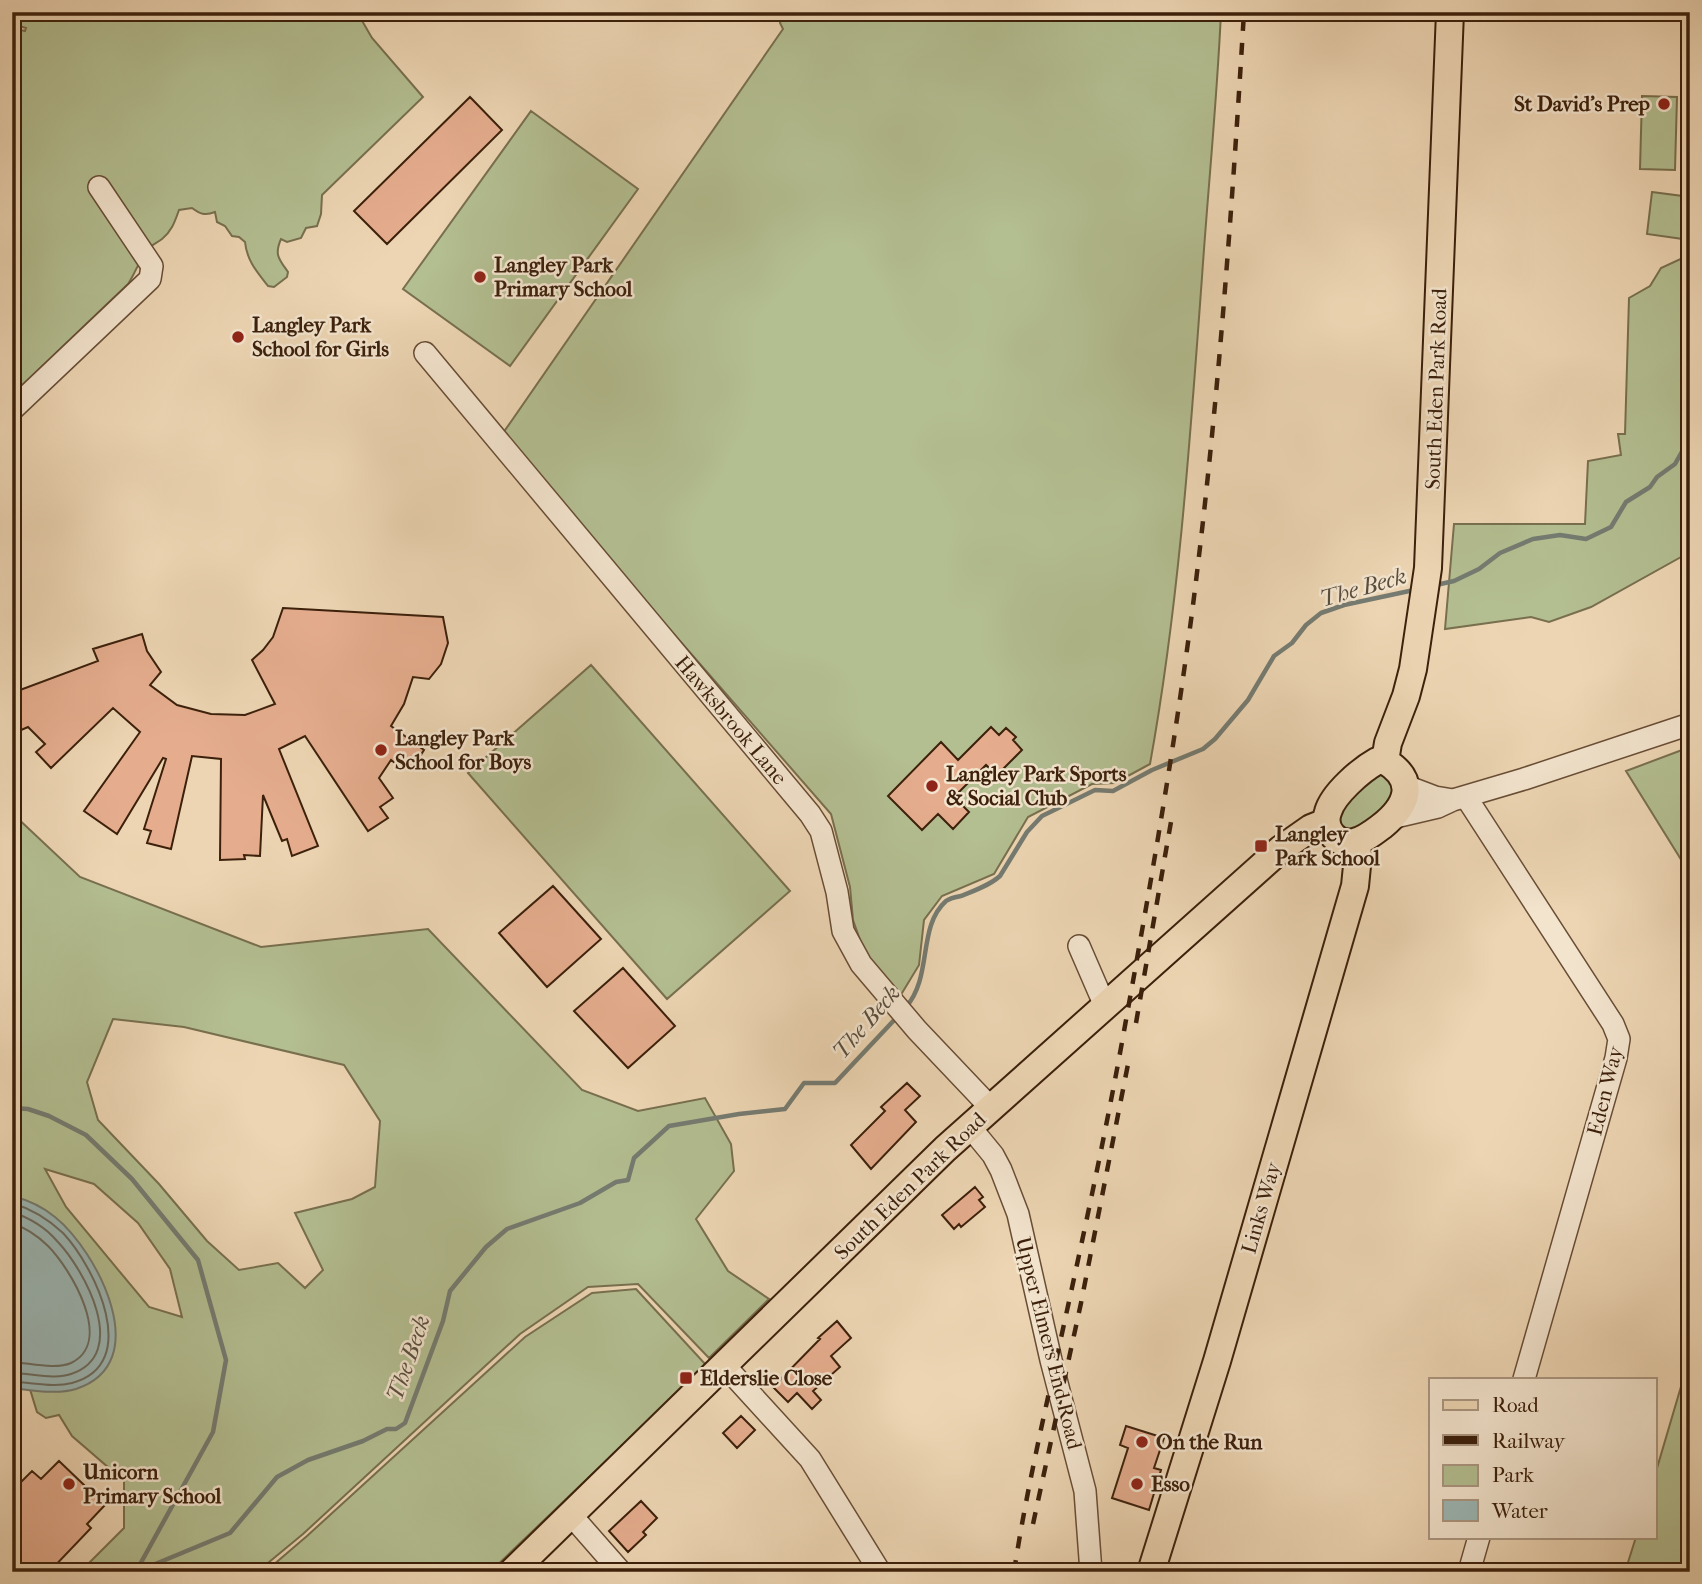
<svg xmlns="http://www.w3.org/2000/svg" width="1702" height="1584" font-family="'IM FELL French Canon',serif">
<rect width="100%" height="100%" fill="#edd5b3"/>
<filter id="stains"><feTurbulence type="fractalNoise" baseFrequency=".00286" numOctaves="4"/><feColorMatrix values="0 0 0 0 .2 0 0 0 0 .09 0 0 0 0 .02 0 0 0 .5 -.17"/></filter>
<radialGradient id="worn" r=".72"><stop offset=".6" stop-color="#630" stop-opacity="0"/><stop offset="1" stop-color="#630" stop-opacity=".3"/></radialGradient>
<!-- green -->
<path fill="#b3be91" stroke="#786f4e" stroke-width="2" fill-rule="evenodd" d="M12,12H357L372,38L423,97L322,195L321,214L317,226L306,228L301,238L287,242L281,239C274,255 279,259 288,272L287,277L274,287L268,286C257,272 247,261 245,242L239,237L232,236L225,226L217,222L215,212C205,216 200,214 192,208L179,210C175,221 172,231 162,239C157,243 152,244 148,249C139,260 136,272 128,284L12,395V28L25,31L26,28L12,24Z
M783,12H1221C1217,101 1208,189 1202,277C1190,440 1179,604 1150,764L1115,783L1092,784L1028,817L994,874L942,896L924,920L919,965L899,998L865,954L853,920L850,887L831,814L501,436L783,29L780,23Z
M1642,96L1677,97L1675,170L1640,169Z
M531,111L638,189L510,366L403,289Z
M1652,192L1690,197V240L1647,234Z
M1687,256H1690V552L1591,607L1549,622L1531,617L1445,629L1454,524H1585L1588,461L1621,455L1618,434H1625L1629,298L1650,286L1661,268Z
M591,665L790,891L667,999L468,773Z
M1690,747V874L1626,771Z
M1384,770L1396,786C1386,806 1373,824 1352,833L1338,828L1335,807Z
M12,813L80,877L261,947L428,929L582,1090L638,1111L705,1098L731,1144L734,1171L696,1219L728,1271L769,1299L709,1358L638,1284L588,1287L520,1334L303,1534L257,1572H80L124,1528V1481L72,1436L59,1415L46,1418L37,1412L29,1386L12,1199ZM113,1019L184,1027L344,1065L380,1121L375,1187L352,1199L295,1213L323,1270L305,1288L278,1263L239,1270L207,1241L159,1184L98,1120L87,1082ZM45,1169L94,1184L138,1223L170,1269L182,1317L149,1307L66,1207Z
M636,1289L706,1365L490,1572H265L307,1536L525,1337L592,1293Z
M1690,1356V1572H1625L1636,1537H1655V1475Z"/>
<!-- water -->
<path fill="#9bb7b5" stroke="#757b71" stroke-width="2" d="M12,1196C28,1200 43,1207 55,1217C97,1251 156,1363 76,1389C56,1395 32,1390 12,1388Z"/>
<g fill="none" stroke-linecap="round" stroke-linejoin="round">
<!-- shore -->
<path stroke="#6c6c60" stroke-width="2" d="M12,1203C32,1209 48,1219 63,1233C94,1266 143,1364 72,1383C53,1388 31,1382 12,1382
M12,1212C30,1218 45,1227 57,1241C84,1269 131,1354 71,1374C54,1380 31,1373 12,1373
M12,1223C26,1228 38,1236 48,1246C70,1268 115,1342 71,1363C55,1370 30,1363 12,1362"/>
<!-- stream -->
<path stroke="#757b71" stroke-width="4.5" d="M1436,585L1454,581L1479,569L1500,553L1533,539L1560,535L1586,539L1611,527L1626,502L1650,487L1657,477L1675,464L1684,448L1690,443
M906,1007C933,976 917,927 946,901C950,898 956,897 961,896C974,891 990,885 1000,876L1027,832L1042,816L1095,790L1113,791L1152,770L1203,749L1215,739L1248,700L1274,656L1292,643L1306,625L1321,613L1344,605L1414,590
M12,1108L28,1109L49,1116L86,1135L132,1179L198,1260L226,1360L213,1432L138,1568
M135,1572L137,1568L148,1567L230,1533L277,1477L308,1460L363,1441L387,1429H396L405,1423L443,1321L450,1291L486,1247L507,1229L580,1203L616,1182L628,1180L634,1158L669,1126L739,1114L785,1109L804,1083H835L898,1016"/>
</g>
<!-- building -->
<path fill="#e5ad8e" stroke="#3c200b" stroke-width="2" d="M470,97L502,130L387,244L354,211Z
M283,608L443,617L448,643L441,664L429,679L413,677L404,704L391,726L424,750L412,769L401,762L399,766L391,760L379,778L393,798L380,807L388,818L368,831L305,736L279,749L318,846L292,856L287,839L282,841L263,795L260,856L244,855L245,859L220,860L221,759L192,756L171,849L147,843L151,831L144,829L166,759L163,758L117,834L84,811L140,732L113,708L51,768L36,752L45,744L28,727L12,734V693L98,661L93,649L142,634L147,651L161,672L150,685L177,705L211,714L245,715L275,704L252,660L263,650L273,637Z
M991,727L999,735L1006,728L1016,737L1013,740L1022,750L997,775L986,765L954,797L969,812L953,829L938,814L922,830L888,796L941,742L958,760Z
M553,886L601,939L547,987L499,933Z
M623,968L675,1026L628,1068L574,1011Z
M907,1083L920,1096L905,1110L916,1122L871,1169L851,1145L885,1111L881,1107Z
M975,1187L983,1197L979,1200L985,1207L961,1227L959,1224L954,1229L942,1215Z
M837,1321L851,1338L831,1356L840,1367L813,1391L821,1400L812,1409L797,1393L788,1402L773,1387L820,1339L818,1338Z
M741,1416L755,1430L737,1448L723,1433Z
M1126,1426L1164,1438L1154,1468L1161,1470L1149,1510L1112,1498L1128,1448L1120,1445Z
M59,1461L105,1505L87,1524L91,1528L49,1572H12V1491L32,1471L41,1479Z
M641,1501L657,1518L643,1532L646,1535L628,1552L609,1531Z"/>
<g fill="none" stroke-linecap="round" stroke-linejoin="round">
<defs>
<path id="minor" d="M425,353L810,814L821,831L837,892L843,931L861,964L917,1030L991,1108
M12,410L150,279L152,266L99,187
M1406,786L1435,797L1453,800
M1466,797L1613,1024L1619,1039L1616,1058L1524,1379
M1391,818L1438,807L1453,800L1524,779L1690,724
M1079,946L1105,1006
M970,1127L993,1155L1001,1170L1018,1214L1051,1360L1085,1491L1091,1572
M725,1366L810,1459L880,1572
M571,1515L621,1572
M1469,1572L1479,1537"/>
<path id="major" d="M1377,761H1385C1418,781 1407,806 1382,826C1374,832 1364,840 1354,842C1336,846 1322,828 1328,812C1333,794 1361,770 1377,761Z
M1385,761L1388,743L1406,696L1413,669L1428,568L1450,12
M512,1572L945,1149L1281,849L1311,828L1326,822
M1151,1572L1217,1361L1355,886L1358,856L1357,842"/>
</defs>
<!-- minor casing -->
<use href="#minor" stroke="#684d35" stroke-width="24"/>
<!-- major casing -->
<use href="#major" stroke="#3c200b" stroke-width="30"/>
<!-- minor -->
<use href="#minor" stroke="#f3e4ce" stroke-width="21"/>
<!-- major -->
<use href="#major" stroke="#edd5b3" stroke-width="26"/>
<!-- rail -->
<path stroke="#3c200b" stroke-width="4.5" stroke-dasharray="12 12" stroke-linecap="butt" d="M1136,1023L1172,816
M1033,1524L1081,1303L1130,1054
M1014,1572C1026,1493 1044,1416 1061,1338C1084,1233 1107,1127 1126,1020C1151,882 1175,744 1193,605C1218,408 1232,210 1244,12"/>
</g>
<!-- markers -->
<g fill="#8f2418" stroke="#f3e4ce" stroke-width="2.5">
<circle cx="1664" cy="104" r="7"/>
<circle cx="480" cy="277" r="7"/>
<circle cx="238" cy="337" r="7"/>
<circle cx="381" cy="750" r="7"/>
<circle cx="932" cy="786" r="7"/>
<rect x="1254" y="839" width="14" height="14" rx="3.5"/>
<rect x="679" y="1371" width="14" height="14" rx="3.5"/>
<circle cx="1142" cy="1442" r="7"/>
<circle cx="69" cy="1484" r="7"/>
<circle cx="1137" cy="1484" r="7"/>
</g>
<g text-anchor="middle" stroke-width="5" stroke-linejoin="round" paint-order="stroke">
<!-- poi labels -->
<g font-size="21" font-weight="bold" fill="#3c200b" stroke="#f3e4ce" text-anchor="start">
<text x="1650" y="111" text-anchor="end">St David's Prep</text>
<text x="494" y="272">Langley Park<tspan x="494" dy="24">Primary School</tspan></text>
<text x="252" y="332">Langley Park<tspan x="252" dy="24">School for Girls</tspan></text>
<text x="395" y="745">Langley Park<tspan x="395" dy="24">School for Boys</tspan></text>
<text x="946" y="781">Langley Park Sports<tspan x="946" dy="24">&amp; Social Club</tspan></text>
<text x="1275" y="841">Langley<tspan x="1275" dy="24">Park School</tspan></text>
<text x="700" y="1385">Elderslie Close</text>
<text x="1156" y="1449">On the Run</text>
<text x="83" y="1479">Unicorn<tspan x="83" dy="24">Primary School</tspan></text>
<text x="1151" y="1491">Esso</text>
</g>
<!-- street labels -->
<g font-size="21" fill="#3c200b" stroke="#f3e4ce">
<text transform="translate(1436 389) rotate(-88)" y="7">South Eden Park Road</text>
<text transform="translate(731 720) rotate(50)" y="7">Hawksbrook Lane</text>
<text transform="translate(1605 1091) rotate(-76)" y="7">Eden Way</text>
<text transform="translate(910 1186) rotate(-44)" y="7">South Eden Park Road</text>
<text transform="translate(1261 1208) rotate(-74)" y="7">Links Way</text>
<text transform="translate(1049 1343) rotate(76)" y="7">Upper Elmers End Road</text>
</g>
<!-- water labels -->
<g font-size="23" font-style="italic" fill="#584d3e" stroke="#f3e4ce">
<text transform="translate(1363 587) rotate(-16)" y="8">The Beck</text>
<text transform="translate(866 1022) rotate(-49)" y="8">The Beck</text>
<text transform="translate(408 1358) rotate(-71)" y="8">The Beck</text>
</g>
</g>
<!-- margin -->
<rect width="1702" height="1584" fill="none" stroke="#edd5b3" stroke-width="42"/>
<rect x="14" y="14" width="1674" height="1556" fill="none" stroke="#3c200b" stroke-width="3.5"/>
<rect x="21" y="21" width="1660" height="1542" fill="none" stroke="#3c200b" stroke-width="2"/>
<!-- legend -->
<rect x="1429" y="1378" width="228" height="161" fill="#f3e4ce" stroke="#aa9680" stroke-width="2"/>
<rect x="1443" y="1400" width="35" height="10" fill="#edd5b3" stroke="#aa9680" stroke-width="2"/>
<text x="1492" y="1412" font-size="21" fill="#3c200b">Road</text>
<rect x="1443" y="1435" width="35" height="10" fill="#3c200b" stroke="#aa9680" stroke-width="2"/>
<text x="1492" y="1448" font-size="21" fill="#3c200b">Railway</text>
<rect x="1443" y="1465" width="35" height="21" fill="#b3be91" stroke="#aa9680" stroke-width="2"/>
<text x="1492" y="1482" font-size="21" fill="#3c200b">Park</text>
<rect x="1443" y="1500" width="35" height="21" fill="#9bb7b5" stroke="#aa9680" stroke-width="2"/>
<text x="1492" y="1518" font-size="21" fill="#3c200b">Water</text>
<rect width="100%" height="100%" filter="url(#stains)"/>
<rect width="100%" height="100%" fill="url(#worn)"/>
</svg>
